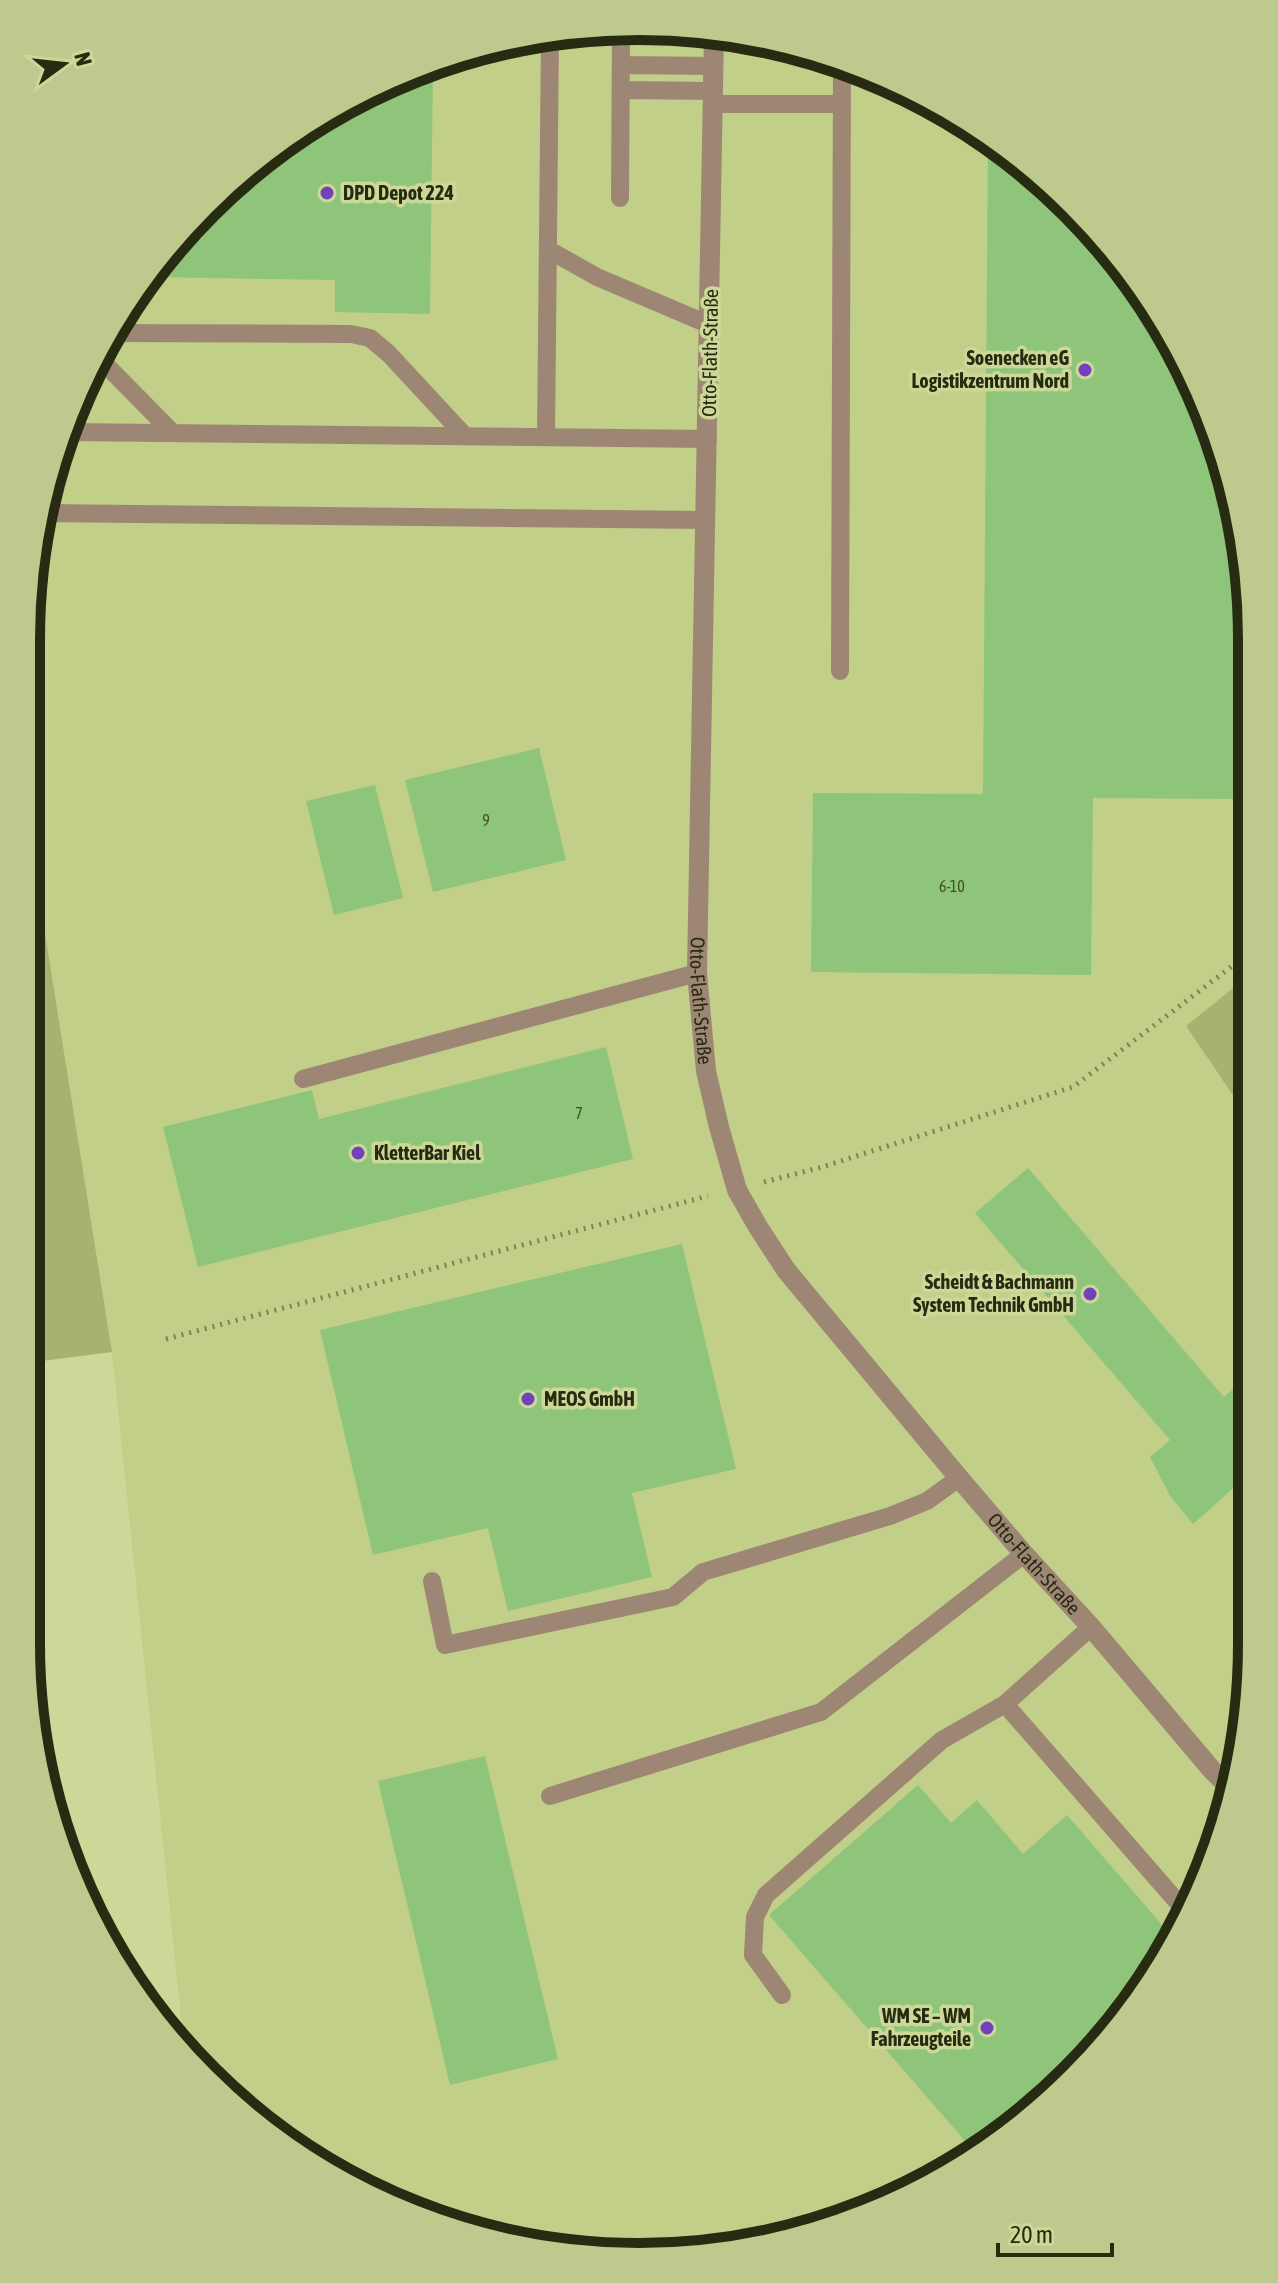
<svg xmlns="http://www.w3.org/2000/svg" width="1278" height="2283" font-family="'Asap Condensed',sans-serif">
<rect width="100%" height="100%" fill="#cbd898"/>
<!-- built -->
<path fill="#c1cf88" d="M599,27L719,31L836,59L946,108L1072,205L1149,299L1219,442L1247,559L1248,976L1186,1026L1249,1119L1251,1684L1220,1841L1170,1951L1043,2105L873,2211L679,2256L480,2236L298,2153L184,2046L112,1352L27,821V599L47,480L108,332L178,234L368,89L481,47Z"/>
<!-- green -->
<path fill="#a5b270" d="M27,821L112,1352L26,1363Z
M1248,976L1249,1119L1186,1026Z"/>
<!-- building -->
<path fill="#8ec57a" d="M433,65L430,314L335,312V280L148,277L178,234L266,152L368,89Z
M988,141L1072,205L1149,299L1219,442L1247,559L1248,799L1093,798L1091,975L811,972L813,793L983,794Z
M539,748L566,860L433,892L405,780Z
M375,785L403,898L334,915L306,801Z
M606,1047L633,1159L198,1267L163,1127L312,1090L319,1119Z
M1028,1168L1224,1397L1250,1375V1473L1193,1524L1170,1496L1150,1457L1170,1440L975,1213Z
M682,1244L736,1469L632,1493L652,1577L508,1611L488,1528L373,1555L320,1330Z
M485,1756L558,2059L450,2085L378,1781Z
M918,1785L951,1823L977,1800L1023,1854L1067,1815L1175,1940L1170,1951L1043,2105L972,2149L769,1915Z"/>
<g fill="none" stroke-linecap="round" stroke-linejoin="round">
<!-- path -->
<path stroke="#7b8457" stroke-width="5" stroke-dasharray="2 6" stroke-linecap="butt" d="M764,1182L822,1167L1073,1087L1248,954
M166,1339L708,1196"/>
<!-- service -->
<path stroke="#9e8675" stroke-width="18" d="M621,65L714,66
M621,90L714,91
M714,104H842
M620,198L621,28
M549,250L597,277L710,325
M108,333L351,334L370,338L389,354L465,436
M98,357L173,433
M67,432L708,439
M546,437L550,35
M41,513L706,520
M840,671L842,61
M303,1079L697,973
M432,1581L445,1645L673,1597L703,1572L890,1516L927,1501L959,1478
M1005,1704L1187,1913
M550,1796L821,1712L1024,1554
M782,1995L753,1955L755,1917L766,1895L942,1740L1005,1704L1091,1627"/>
<!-- minor -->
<path stroke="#9e8675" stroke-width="20" id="s1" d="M714,31L697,973L706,1071L719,1127L737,1190L758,1227L786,1270L959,1478L1024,1554L1091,1627L1212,1770L1230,1788"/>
</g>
<!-- markers -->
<g fill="#7242ba" stroke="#cbd898" stroke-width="3">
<circle cx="327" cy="193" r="8"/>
<circle cx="1085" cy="370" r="8"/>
<circle cx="358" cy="1153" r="8"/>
<circle cx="1090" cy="1294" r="8"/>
<circle cx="528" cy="1399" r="8"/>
<circle cx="987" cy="2028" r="8"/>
</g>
<g text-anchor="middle" stroke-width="7" stroke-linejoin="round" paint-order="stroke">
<!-- number labels -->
<g font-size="16" fill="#41522c">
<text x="486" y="826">9</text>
<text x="952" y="892">6-10</text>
<text x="579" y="1119">7</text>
</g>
<!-- poi labels -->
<g font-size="20" font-weight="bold" fill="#272b12" stroke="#cbd898" text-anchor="start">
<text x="343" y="200">DPD Depot 224</text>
<text x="1069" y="365" text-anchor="end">Soenecken eG<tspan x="1069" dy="23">Logistikzentrum Nord</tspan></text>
<text x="374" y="1160">KletterBar Kiel</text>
<text x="1074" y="1289" text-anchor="end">Scheidt &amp; Bachmann<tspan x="1074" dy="23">System Technik GmbH</tspan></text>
<text x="544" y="1406">MEOS GmbH</text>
<text x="971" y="2023" text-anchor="end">WM SE – WM<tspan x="971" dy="23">Fahrzeugteile</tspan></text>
</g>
<!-- street labels -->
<g font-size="20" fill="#272b12" stroke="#cbd898">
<text transform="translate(710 353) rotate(-89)" y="7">Otto-Flath-Straße</text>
<text dy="7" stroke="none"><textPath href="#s1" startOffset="970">Otto-Flath-Straße</textPath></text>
<text dy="7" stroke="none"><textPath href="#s1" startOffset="1642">Otto-Flath-Straße</textPath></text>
</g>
</g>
<!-- crop -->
<path d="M0 0H1278V2283H0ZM639 40H639A599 599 0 0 1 1238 639V1644A599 599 0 0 1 639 2243H639A599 599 0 0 1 40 1644V639A599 599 0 0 1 639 40Z" fill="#beca8d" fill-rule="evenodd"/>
<path fill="none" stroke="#272b12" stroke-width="10" d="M639 40H639A599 599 0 0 1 1238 639V1644A599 599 0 0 1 639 2243H639A599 599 0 0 1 40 1644V639A599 599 0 0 1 639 40Z"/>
<!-- north arrow -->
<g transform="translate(64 64) rotate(75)" stroke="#cbd898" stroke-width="6" paint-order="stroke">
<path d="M0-6L14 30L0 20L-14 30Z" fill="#272b12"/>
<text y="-12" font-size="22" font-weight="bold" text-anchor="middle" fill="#272b12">N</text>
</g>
<!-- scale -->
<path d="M998 2243v12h114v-12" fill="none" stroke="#272b12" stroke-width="4"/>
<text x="1010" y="2243" font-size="24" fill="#272b12" stroke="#cbd898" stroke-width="6" paint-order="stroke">20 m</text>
</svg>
